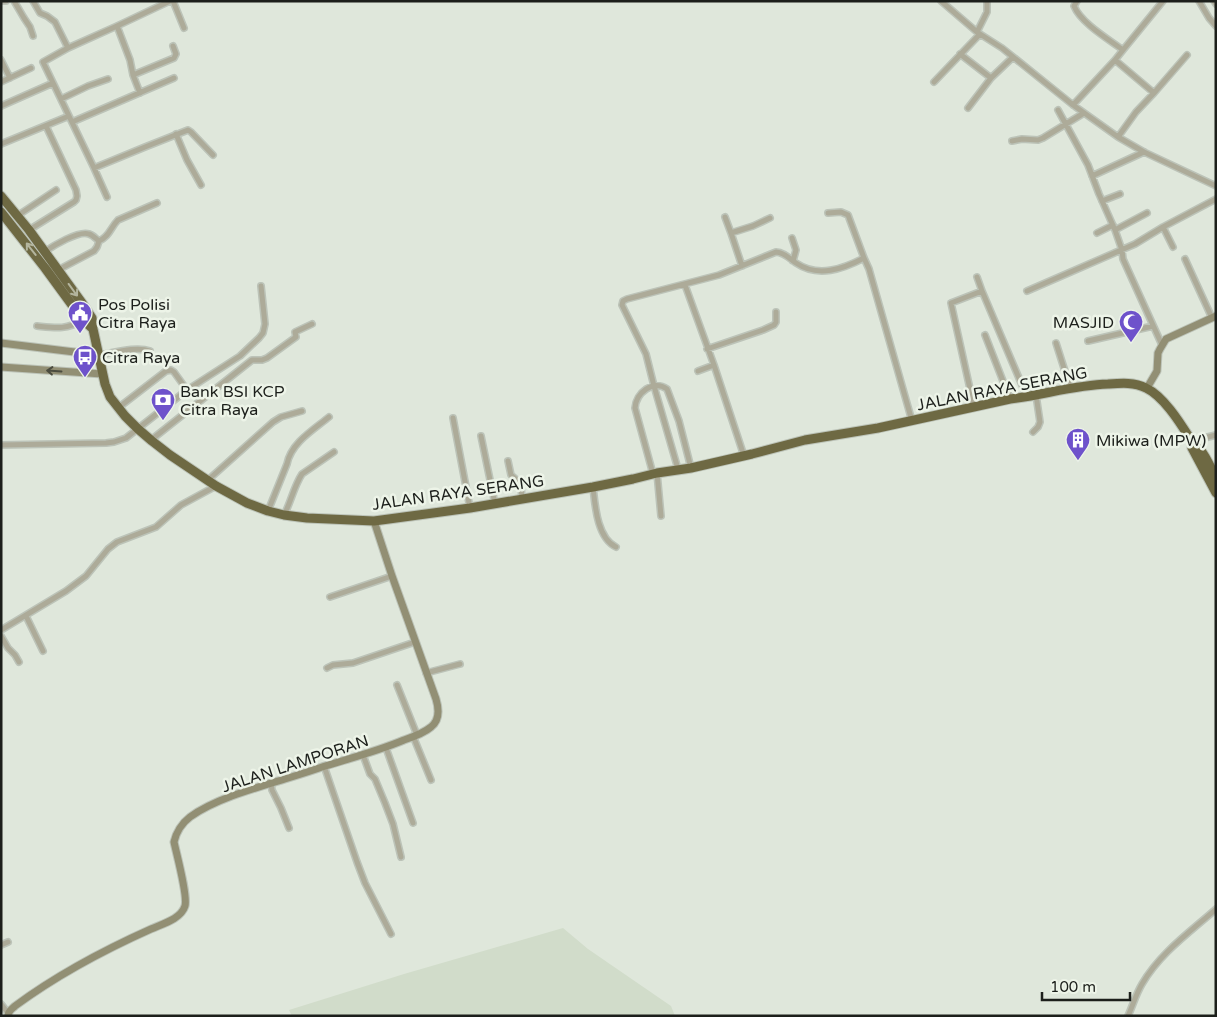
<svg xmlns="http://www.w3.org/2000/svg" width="1217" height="1017" font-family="'Varela Round',sans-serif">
<rect width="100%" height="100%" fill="#dfe7db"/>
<!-- built -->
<path fill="#d1dcca" d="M563,928L588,949L671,1006L675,1016H292L289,1010L404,974Z"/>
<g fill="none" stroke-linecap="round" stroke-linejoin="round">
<defs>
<path id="street" d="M2,1H6
M14,1L24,18L30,27L33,36
M33,1L40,13L47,16L55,22L68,48
M170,1L117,26L68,48L43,62L94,168L145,147L188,130L191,132L213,155
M173,1L184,28
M941,1L977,32
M987,1V12L977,32L980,34L1002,48L1073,105L1118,137L1144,152L1216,186
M1077,1L1074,6C1081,23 1108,39 1123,50L1115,60L1154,93L1136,112L1118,137
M1199,1L1209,18L1216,26
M1214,1L1216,4
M117,26L130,60L133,75L140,93
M1123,50L1163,1
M960,54L991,78
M1,60L10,78
M133,75L174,58L176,54L173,46
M1,82L31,68
M934,82L980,34
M1154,93L1187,55
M61,99L88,86L108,79
M1073,105L1115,60
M1,106L53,83
M968,108L991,78L1013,57
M1058,110L1088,165L1099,194L1115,230L1122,250L1123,259L1162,345
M72,122L174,78
M176,134L187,160L201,185
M1012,141L1022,139L1038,140L1043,138L1084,113
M1,144L69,116
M94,168L107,197
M1092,176L1144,152
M1102,201L1120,194
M828,213L841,212L848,215L864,258
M17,216L56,190
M725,217L731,233
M1163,227L1173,247
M29,230L74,202L76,200L77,196L76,190L46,126
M1115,230L1147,213
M1097,233L1113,225
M792,238L796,250L793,261
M44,252C53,246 79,230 89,234C93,235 96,239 99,241
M1185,259L1212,318
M742,266L731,233L753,226L770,218
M58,270L94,251L97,247L99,241C110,236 110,228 118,220L157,203
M977,277L982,291L1027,397
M685,285L714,365L744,456
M1027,291L1135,244L1163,227L1216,199
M37,326C56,328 66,330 83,320
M985,335L1010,399
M1088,341L1153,326
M1056,343L1070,387
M707,349L763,330L774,325L776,322V312
M99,355C113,353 136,346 150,351
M698,371L714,365
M974,407L951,303L982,291
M118,408L166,371L171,370L174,372L187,390
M453,418L470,508
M1033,432L1038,427L1040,422L1036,395
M481,436L495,504
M151,440L252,360H262L267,358L296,337L295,332L312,324
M1192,441L1216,435
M1,445L106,443L114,442L126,438L187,390L240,356L259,338L263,333L265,324L261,286
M508,461L511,475C522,484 521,485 522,499
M678,469L654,386L646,354L622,305L623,301L627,299L719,275L776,252C784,252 790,259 796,263C818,278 843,269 864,258L869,269L912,421
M657,473L661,516
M653,474L635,408C636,393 653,379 667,389L679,421L691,468
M208,480L273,422L281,417L302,411
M593,487C595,505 597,538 616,547
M268,511L287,464C291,443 313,430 329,417
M284,515C291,502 294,486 302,474L334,452
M330,597L392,576
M26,616L43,651
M1,630L66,591L86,576L108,549L117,542L156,527L181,505L216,486
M1,636L8,648L15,655L19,662
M327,668L333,665L353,663L415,642
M426,673L460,664
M397,685L417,735
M413,736L431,780
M386,748L413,823
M363,755L370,774L375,779L385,803L393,824L401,857
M324,766L357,862L365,883L391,934
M271,783L272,790L281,808L289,828
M1,945L8,942
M1,1004L8,1013
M1128,1016C1133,1005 1136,994 1142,984C1160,953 1190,932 1216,909"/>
<path id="secondary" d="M1,343L99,355
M1,367L102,374
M1147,388L1157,371L1158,353L1160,349L1166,339L1216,316
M8,1016C8,1011 12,1009 15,1006C57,975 104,950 151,929C162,924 181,919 185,906C188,896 177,856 174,842C176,833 182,823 190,817C215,799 255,788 285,779C298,775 311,771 325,766C351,758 378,751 404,740C413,737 424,733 431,727C440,720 439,709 436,699L392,576L374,521"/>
<path id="highway" d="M1,196L29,230L82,303L92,318L93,329L105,384L110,397L125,416L138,429L152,441L170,455L216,486L247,503L268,511L284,515L307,518L374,521L470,508L593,487L633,479L657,473L691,468L752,454L805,440L878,428L1010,399C1043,395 1075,385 1108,384C1122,383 1134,382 1146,388C1163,396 1179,421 1189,437C1192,441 1196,443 1199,448C1206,456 1211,468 1216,478
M1,212L45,268L83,320L93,329
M1192,441V448L1216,493"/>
</defs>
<!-- street casing -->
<use href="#street" stroke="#bcc3b8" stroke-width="8"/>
<!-- secondary casing -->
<use href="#secondary" stroke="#bcc3b8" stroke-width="9"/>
<!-- highway casing -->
<use href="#highway" stroke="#bcc3b8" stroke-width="11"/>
<!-- street -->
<use href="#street" stroke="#adab99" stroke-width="5"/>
<!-- secondary -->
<use href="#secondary" stroke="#928f74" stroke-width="7"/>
<!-- highway -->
<use href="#highway" stroke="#6e6943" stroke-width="9"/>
</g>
<!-- one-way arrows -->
<defs><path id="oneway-shaft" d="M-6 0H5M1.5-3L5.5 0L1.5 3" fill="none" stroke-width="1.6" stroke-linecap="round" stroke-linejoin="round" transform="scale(1.25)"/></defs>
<g stroke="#b4b59e">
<use href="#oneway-shaft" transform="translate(31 249) rotate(-128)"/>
<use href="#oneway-shaft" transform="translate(73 290) rotate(54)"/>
</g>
<use stroke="#4b4c3f" href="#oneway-shaft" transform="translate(54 371) rotate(-176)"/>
<!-- icons -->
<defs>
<symbol id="civic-pin" viewBox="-11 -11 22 30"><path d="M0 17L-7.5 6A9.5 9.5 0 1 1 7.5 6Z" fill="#6e52cb" stroke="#edf4e8"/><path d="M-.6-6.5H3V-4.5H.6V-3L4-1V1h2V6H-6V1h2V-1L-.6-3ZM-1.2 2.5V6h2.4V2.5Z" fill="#fff"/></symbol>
<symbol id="mosque-pin" viewBox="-11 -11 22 30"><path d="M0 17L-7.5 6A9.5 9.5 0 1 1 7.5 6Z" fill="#6e52cb" stroke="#edf4e8"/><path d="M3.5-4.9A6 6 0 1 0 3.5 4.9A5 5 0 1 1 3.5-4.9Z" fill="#fff"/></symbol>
<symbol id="bus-pin" viewBox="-11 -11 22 30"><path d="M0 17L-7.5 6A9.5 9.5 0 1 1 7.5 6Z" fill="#6e52cb" stroke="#edf4e8"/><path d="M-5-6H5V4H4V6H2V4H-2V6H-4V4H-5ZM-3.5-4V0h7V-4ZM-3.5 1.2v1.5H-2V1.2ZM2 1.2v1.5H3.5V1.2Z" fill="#fff"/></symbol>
<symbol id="bank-pin" viewBox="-11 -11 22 30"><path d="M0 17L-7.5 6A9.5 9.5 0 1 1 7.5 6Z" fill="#6e52cb" stroke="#edf4e8"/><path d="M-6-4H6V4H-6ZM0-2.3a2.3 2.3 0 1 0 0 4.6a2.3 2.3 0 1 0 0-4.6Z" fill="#fff"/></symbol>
<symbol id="building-pin" viewBox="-11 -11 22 30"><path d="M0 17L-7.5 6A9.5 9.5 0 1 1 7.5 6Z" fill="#6e52cb" stroke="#edf4e8"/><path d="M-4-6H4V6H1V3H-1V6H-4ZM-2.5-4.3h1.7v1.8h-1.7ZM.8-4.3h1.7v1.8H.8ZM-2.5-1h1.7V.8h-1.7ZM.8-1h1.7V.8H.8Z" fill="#fff"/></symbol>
</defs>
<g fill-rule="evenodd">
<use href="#civic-pin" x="66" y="299" width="28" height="38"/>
<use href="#mosque-pin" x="1117" y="308" width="28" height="38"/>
<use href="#bus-pin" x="71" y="343" width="28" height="38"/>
<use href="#bank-pin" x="149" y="386" width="28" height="38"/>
<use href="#building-pin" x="1064" y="426" width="28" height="38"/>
</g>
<g text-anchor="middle" stroke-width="5" stroke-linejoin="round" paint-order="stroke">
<!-- poi labels -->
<g font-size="16" fill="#1c1f1b" stroke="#edf4e8" text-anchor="start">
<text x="98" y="310">Pos Polisi<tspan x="98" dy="18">Citra Raya</tspan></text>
<text x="1114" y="328" text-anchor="end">MASJID</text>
<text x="102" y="363">Citra Raya</text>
<text x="180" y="397">Bank BSI KCP<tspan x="180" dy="18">Citra Raya</tspan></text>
<text x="1096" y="446">Mikiwa (MPW)</text>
</g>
<!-- street labels -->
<g font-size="16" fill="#1c1f1b" stroke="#edf4e8">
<text transform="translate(1002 388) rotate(-11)" y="6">JALAN RAYA SERANG</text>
<text transform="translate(458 492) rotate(-8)" y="6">JALAN RAYA SERANG</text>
<text transform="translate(295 763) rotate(-18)" y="6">JALAN LAMPORAN</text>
</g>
</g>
<!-- border -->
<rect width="1217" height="1017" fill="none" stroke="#1c1f1b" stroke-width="5"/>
<!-- scale -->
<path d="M1042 992v8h88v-8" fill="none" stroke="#1c1f1b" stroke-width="2.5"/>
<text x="1050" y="992" font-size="15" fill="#1c1f1b" stroke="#edf4e8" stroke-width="4" paint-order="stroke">100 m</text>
</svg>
